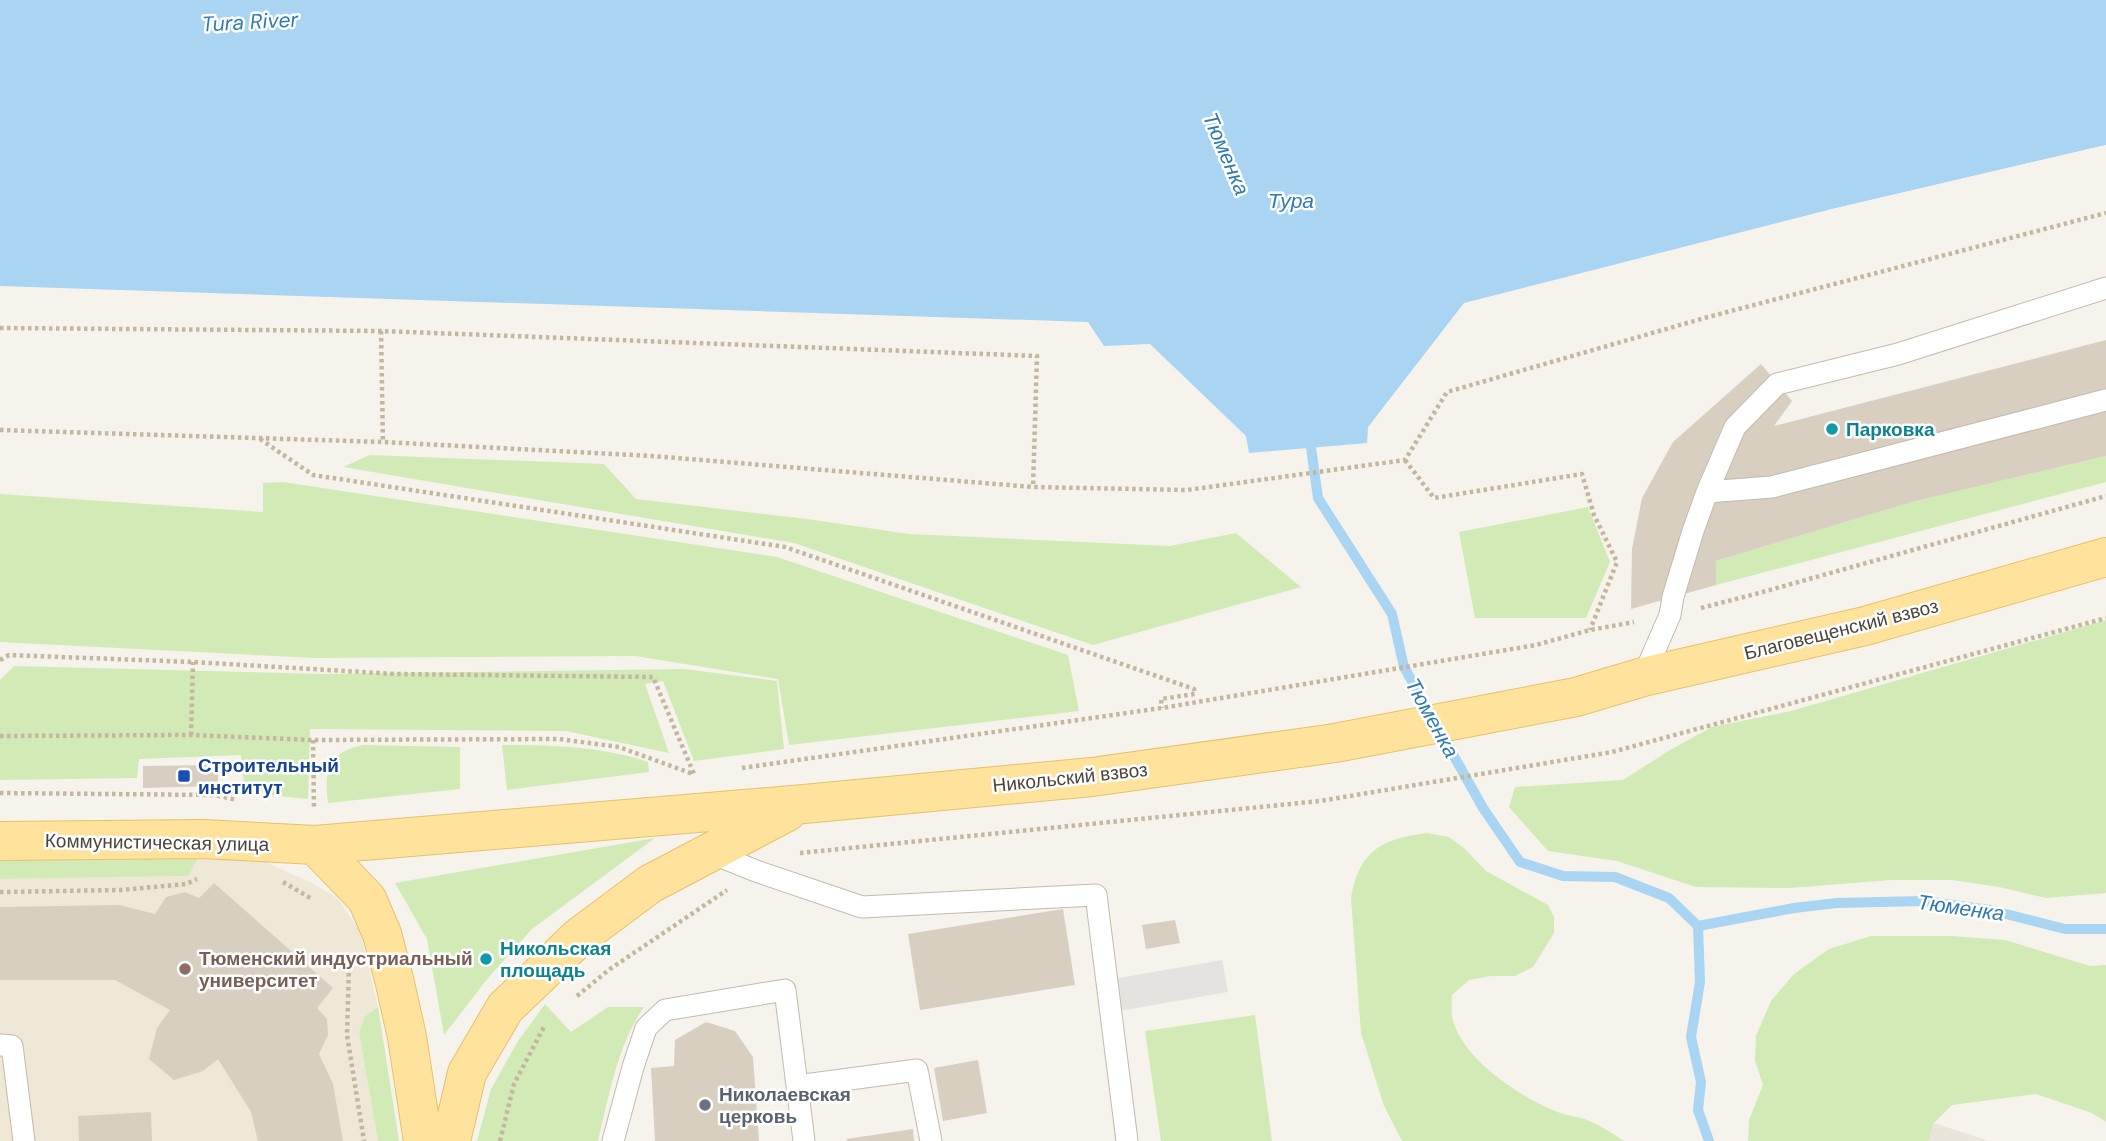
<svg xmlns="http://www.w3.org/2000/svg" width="2106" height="1141" font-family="'DM Sans',sans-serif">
<rect width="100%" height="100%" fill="#f6f3ec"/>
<!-- residential -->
<path fill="#eae5da" d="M1934,1123L1989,1141H1928Z"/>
<!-- education -->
<path fill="#efe8d6" d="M200,855L263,861L312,883L337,898L360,931L378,1007L365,1016L359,1032L378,1141H0V879L187,876Z"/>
<!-- green -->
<path fill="#d2eab5" d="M370,455L604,464L636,499L807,519L909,534L1170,546L1236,533L1301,587L1093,645L794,543L343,467Z
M2106,456V482L1716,585V561L1912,502Z
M283,482L777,557L1068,655L1079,711L789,745L778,679L635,656L315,658L0,642V494L263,512V483Z
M1588,507L1610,562L1586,618H1475L1459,532Z
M2106,620V893L2046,898L1999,887L1952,880H1891L1790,888L1696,887L1617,861L1548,851L1509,807L1515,787L1623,780L1670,750L1712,727L1791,711Z
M14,666L323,674L684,669L777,681L784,749L694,761L663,681L645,684L669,753L566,731L310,729L308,799L268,795L244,783L241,755L139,759L137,778L0,780V680Z
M363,745L460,747V789L328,803C324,769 328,753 363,745Z
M502,745C551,745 601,746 648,762L649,772L507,790Z
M1427,833L1449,837L1464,848L1486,871L1548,905L1554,917V933L1533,967L1515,976H1491L1469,980L1452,995C1452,1001 1451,1009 1452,1016C1460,1058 1519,1096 1555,1111C1564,1115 1573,1116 1581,1118C1597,1123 1610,1132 1624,1141H1402L1384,1106L1361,1033L1351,898C1359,850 1382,839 1427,833Z
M655,838L532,929L488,978L444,1035L427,939L395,883Z
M200,855L188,876L0,879V859Z
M1871,936H1950L2005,940L2090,966L2106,965V1122L2092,1113L2036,1094L1952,1105L1934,1123L1928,1141H1748L1749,1120L1763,1085L1755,1061L1756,1036L1771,1001L1794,974L1829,949Z
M545,1004L571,1032L608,1007H644C617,1046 609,1096 598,1141H477L491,1089L518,1041Z
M378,1007L399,1141H378L359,1032L365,1016Z
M1255,1015L1272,1141H1161L1145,1031Z"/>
<!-- parking -->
<path fill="#e5e3e0" d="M1222,960L1228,992L1119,1011L1113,979Z"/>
<!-- water -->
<path fill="#a9d4f2" d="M0,0H2106V145L1828,210L1464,303L1368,427L1367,443L1249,453L1246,436L1150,344L1104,346L1088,322L0,286Z"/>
<!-- pier -->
<path fill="#f6f3ec" d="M2106,145V148L1829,213L1828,210Z"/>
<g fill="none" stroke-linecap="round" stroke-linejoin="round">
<!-- stream -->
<path stroke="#a9d4f2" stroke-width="10" d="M1309,433L1318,498L1392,614L1404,667L1483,808L1520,862L1563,876L1615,877L1669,898L1698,926L1794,908L1837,903L1923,901L1990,910L2065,929H2106
M1698,926L1700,982L1691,1037L1701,1082L1698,1110L1709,1141"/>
</g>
<!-- building -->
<path fill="#d8cfc1" d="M2106,340V456L1912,502L1716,561V585L1631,609L1632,549L1642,498L1673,442L1761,364L1792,401L1774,426Z
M218,765V786L143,788V766Z
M214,883L333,988L317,1008L327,1019L328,1035L319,1054L333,1084L343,1141H258L251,1112L218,1059L203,1071L174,1080L149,1059L157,1028L170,1010L115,980H0V907L119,905L155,914L166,897L185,892L199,898Z
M1063,909L1075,985L920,1010L908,934Z
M1175,920L1180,943L1146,949L1142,925Z
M706,1022L735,1031L753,1057L759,1141H655L651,1068L674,1066L675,1040Z
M978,1060L987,1113L943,1121L934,1068Z
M151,1112L152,1141H79L78,1116Z
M913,1129L914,1141H847V1139Z"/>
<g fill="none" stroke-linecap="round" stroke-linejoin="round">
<defs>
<path id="service" d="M1707,492L1772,487L2106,400
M1643,677L1670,615L1673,597L1693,531L1707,492L1735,427L1777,384L1898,354L2106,288
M709,852L756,871L862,907L1096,895L1127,1141
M0,1045L12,1046L24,1141
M797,1086L917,1070L931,1141
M613,1141L633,1067L646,1028L665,1010L785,990L804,1141"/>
<path id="primary" d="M0,841L203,839L315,845L804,804L1092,777L1335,743L1576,697L1643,677L1865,626L2106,557
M315,845L367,899L382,934L394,979L407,1037L423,1141
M451,1141L467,1073L505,1008L579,937L650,884L787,812"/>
</defs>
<!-- service casing -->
<use href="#service" stroke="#c2bbae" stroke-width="23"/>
<!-- primary casing -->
<use href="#primary" stroke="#e6c16a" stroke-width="40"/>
<!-- path -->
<path stroke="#c4b79f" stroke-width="4.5" stroke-dasharray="3.5 3.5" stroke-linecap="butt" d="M0,328L381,331L1037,356L1033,487
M381,331L383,442
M0,430L383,442L652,456L1033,487L1187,490L1405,460L1447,392L1708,317L2106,213
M260,439L313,475L785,547L1194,689L1195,694L1161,699L1162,708
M1405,460L1434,498L1582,474L1594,515L1617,562L1590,630
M1701,608L1759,593L2106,496
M0,660L9,655L193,662L396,674L653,677L694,774
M191,735L193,662
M0,736L191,735L313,740L559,739L619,747L693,774
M313,740L314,809
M742,768L1162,708L1536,645L1590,630L1634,622
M0,793L214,795L237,800
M800,853L1320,801L1612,752L2106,618
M283,882L312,899
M0,892L121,890L186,884L197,879
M349,966L347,1035L364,1141
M577,996L610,969L727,890
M500,1141L514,1084L545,1025"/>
<!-- service -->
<use href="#service" stroke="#fff" stroke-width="21"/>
<!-- primary -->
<use href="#primary" stroke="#ffe39c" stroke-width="38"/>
</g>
<!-- markers -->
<g fill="#0f9aa8" stroke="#fff" stroke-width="2.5">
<circle cx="1832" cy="429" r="7"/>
<circle cx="486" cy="959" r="7"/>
</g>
<rect fill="#1a4fb4" stroke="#fff" stroke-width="2.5" x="177" y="769" width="14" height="14" rx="3.5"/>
<circle fill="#8d6e63" stroke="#fff" stroke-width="2.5" cx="185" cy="969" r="7"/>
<circle fill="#6b7280" stroke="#fff" stroke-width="2.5" cx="705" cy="1105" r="7"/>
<g text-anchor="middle" stroke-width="5" stroke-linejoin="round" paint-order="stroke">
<!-- culture labels -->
<g font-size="19" font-weight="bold" fill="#0d838f" stroke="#fff" text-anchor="start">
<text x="1846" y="436">Парковка</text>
<text x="500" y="955">Никольская<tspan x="500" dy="22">площадь</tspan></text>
</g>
<!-- street labels -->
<g font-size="19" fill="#4b4439" stroke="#fff">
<text transform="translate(1841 629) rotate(-14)" y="7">Благовещенский взвоз</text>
<text transform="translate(1070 777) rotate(-6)" y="7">Никольский взвоз</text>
<text transform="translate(157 842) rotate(1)" y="7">Коммунистическая улица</text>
</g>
<!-- transit labels -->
<g font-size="19" font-weight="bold" fill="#164399" stroke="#fff" text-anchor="start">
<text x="198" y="772">Строительный<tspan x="198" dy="22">институт</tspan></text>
</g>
<!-- education labels -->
<g font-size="19" font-weight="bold" fill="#785e54" stroke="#fff" text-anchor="start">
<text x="199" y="965">Тюменский индустриальный<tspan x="199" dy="22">университет</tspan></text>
</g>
<!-- worship labels -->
<g font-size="19" font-weight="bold" fill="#5b616d" stroke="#fff" text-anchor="start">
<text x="719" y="1101">Николаевская<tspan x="719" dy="22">церковь</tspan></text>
</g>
<!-- water labels -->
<g font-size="21" font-style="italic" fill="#2e7ab2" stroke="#fff">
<text transform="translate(250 22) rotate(-3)" y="7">Tura River</text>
<text transform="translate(1226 154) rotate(67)" y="7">Тюменка</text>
<text x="1291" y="208">Тура</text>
<text transform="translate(1432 718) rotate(61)" y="7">Тюменка</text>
<text transform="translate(1961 908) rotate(8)" y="7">Тюменка</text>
</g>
</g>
</svg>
